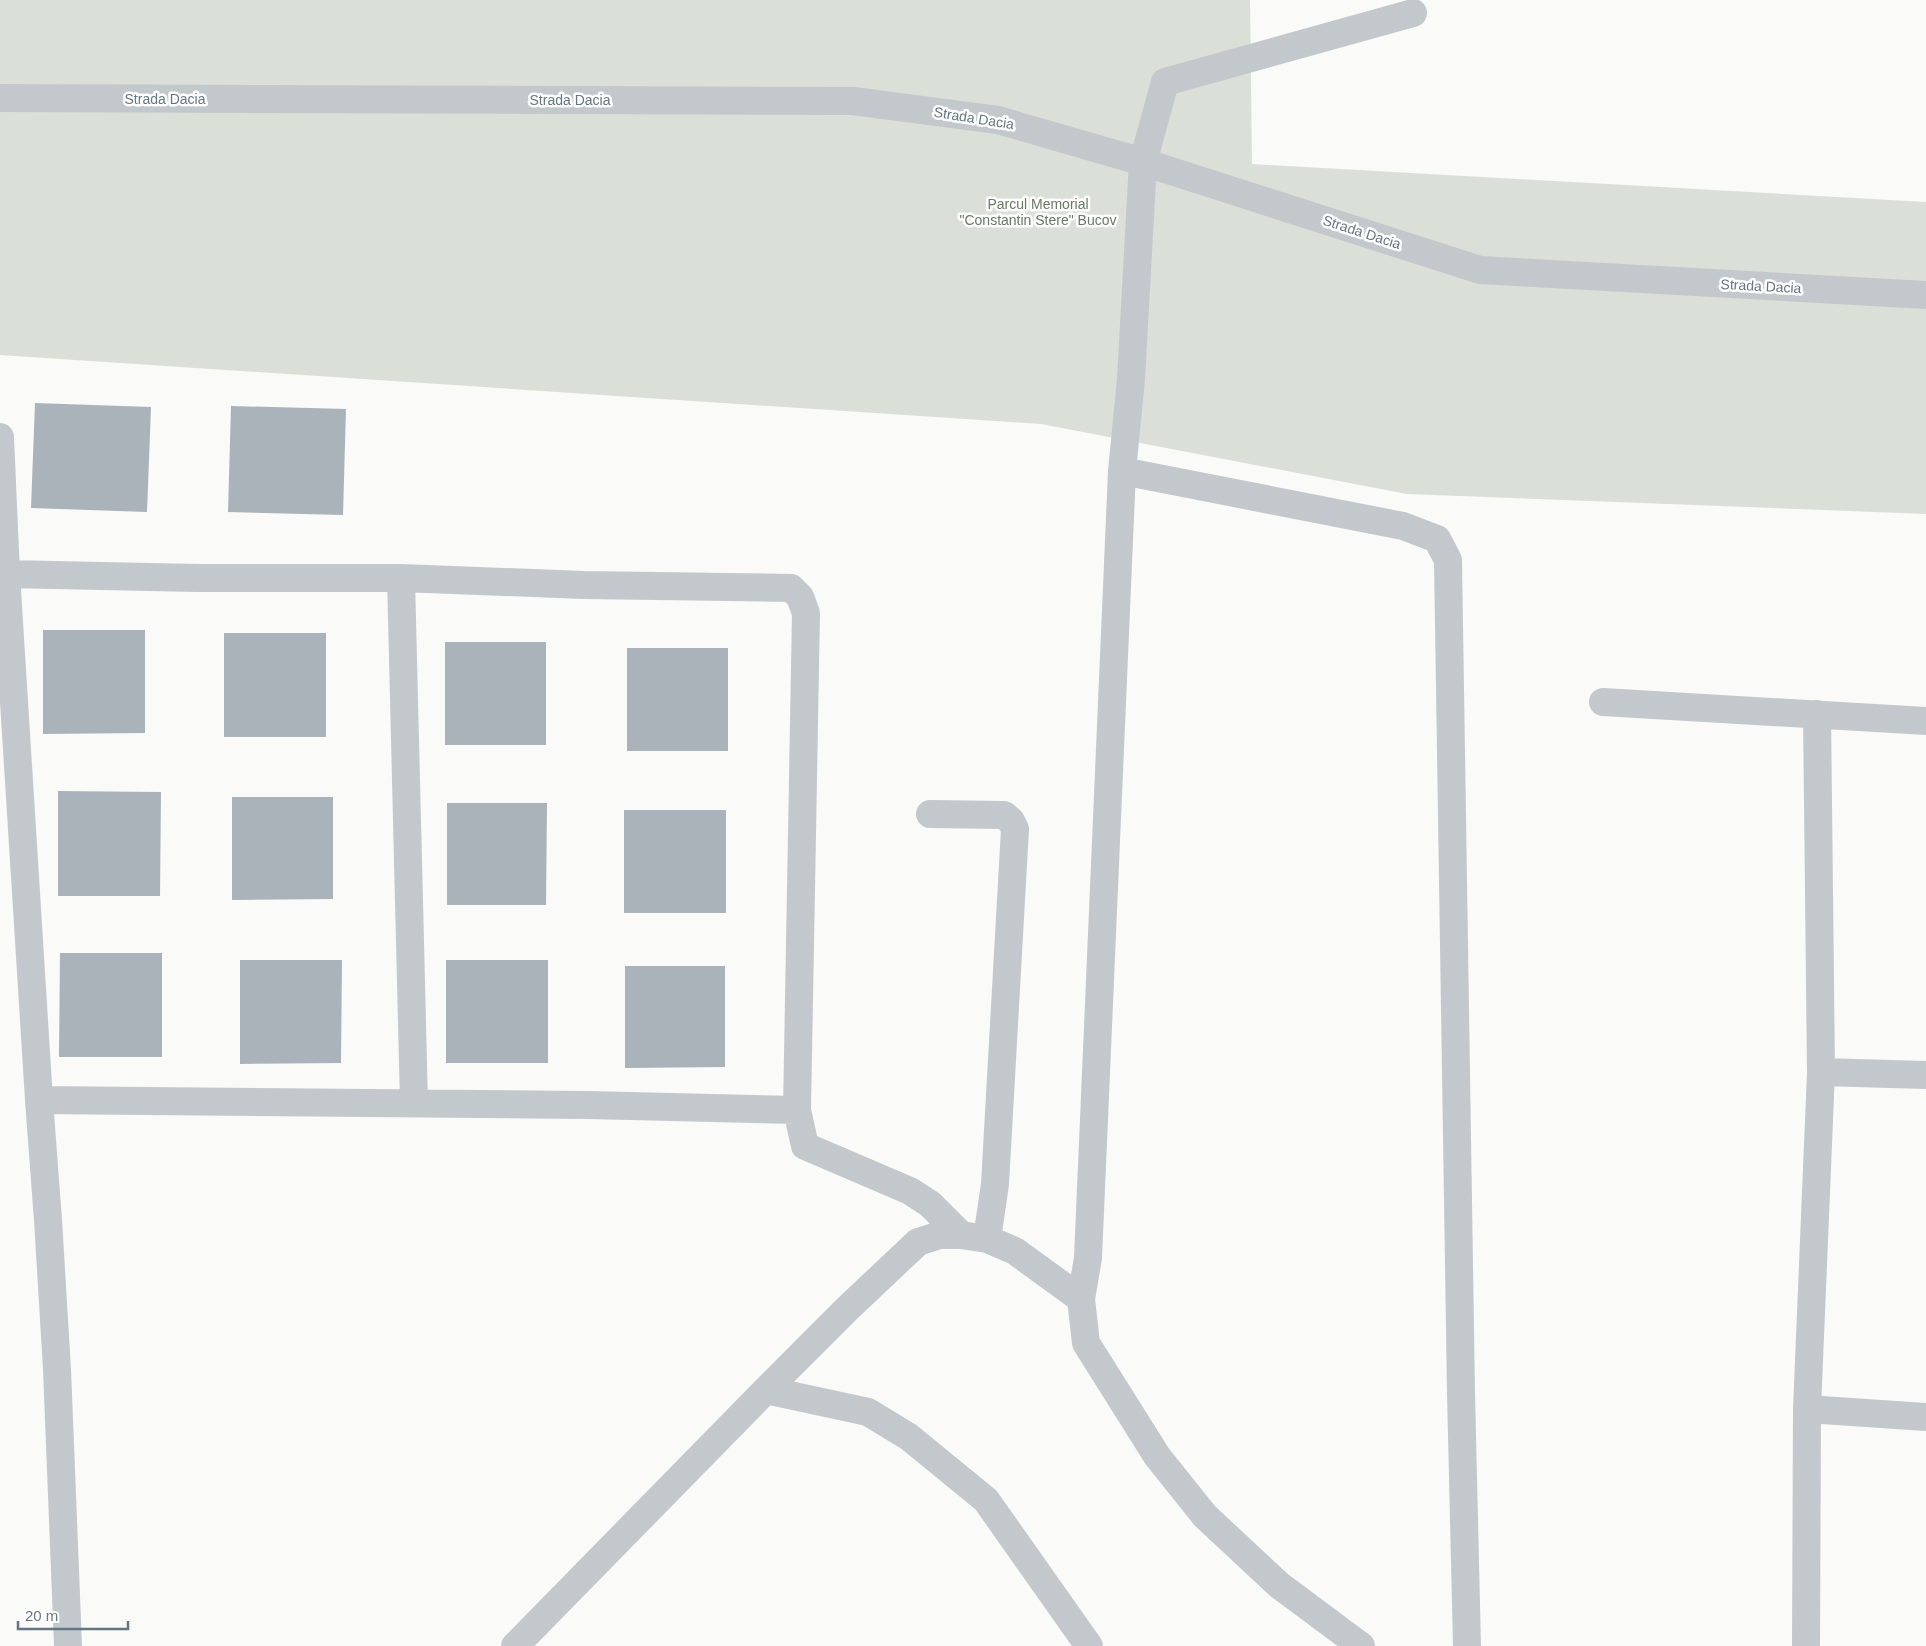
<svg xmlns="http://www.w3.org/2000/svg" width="1926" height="1646" font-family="Arial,sans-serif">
<rect width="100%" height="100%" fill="#fafaf8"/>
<!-- green -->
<path fill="#dadfd7" d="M0,0H1250L1252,164L1926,202V514L1407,494L1041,424L0,355Z"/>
<!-- building -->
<path fill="#aab3b9" d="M35,403L151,407L147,512L31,508Z
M231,406L346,409L343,515L228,512Z
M43,630H145V733L43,734Z
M224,633H326V737H224Z
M445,642H546V745H445Z
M627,648H728V751H627Z
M58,791L161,792L160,896H58Z
M232,797H333V899L232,900Z
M447,803H547L546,905H447Z
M624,810H726V913H624Z
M60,953H162V1057H59Z
M240,960H342L341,1063L240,1064Z
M446,960H548V1063H446Z
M625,966H725V1067L625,1068Z"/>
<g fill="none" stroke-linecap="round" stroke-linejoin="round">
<!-- minor -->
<path stroke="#c3c8cc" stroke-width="28" d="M1413,13L1165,82L1143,162L1131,379L1122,471L1403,526L1437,539L1448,560L1461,1393L1467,1646
M0,98L853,101L998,120L1143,162L1480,270L1926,295
M0,437L6,574L39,1100L48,1220L57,1369L68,1646
M6,574L198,578H401L584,585L791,588L800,597L806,613L797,1110L805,1146L910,1191L930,1204L961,1235
M401,578L414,1103
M1603,702L1926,721
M930,814L1004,815L1011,821L1015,829L995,1184L987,1239
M1821,1072L1926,1075
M39,1100L588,1105L797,1110
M1081,1299L1088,1258L1122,471
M766,1390L868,1412L909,1437L986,1500L1089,1646
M1807,1409L1926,1417
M515,1646L766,1390L848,1308L918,1242L940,1235H961L987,1239L1015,1251L1081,1299L1086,1343L1157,1456L1205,1516L1279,1585L1361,1646
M1806,1646L1807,1409L1821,1072L1817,714"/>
</g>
<g text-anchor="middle" stroke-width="5" stroke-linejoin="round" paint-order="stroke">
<!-- street labels -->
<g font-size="14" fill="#657683" stroke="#fff">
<text x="165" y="104">Strada Dacia</text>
<text x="570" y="105">Strada Dacia</text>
<text transform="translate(974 118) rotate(9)" y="5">Strada Dacia</text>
<text transform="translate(1362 232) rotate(18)" y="5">Strada Dacia</text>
<text transform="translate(1761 286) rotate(3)" y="5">Strada Dacia</text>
</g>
<!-- park labels -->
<g font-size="14" fill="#687a64" stroke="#fff">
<text x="1038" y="209">Parcul Memorial<tspan x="1038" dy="16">"Constantin Stere" Bucov</tspan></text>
</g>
</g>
<!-- scale -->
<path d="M18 1621v8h110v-8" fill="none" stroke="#657683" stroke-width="2.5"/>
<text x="25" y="1621" font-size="15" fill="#657683" stroke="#ffffff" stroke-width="4" paint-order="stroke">20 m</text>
</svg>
